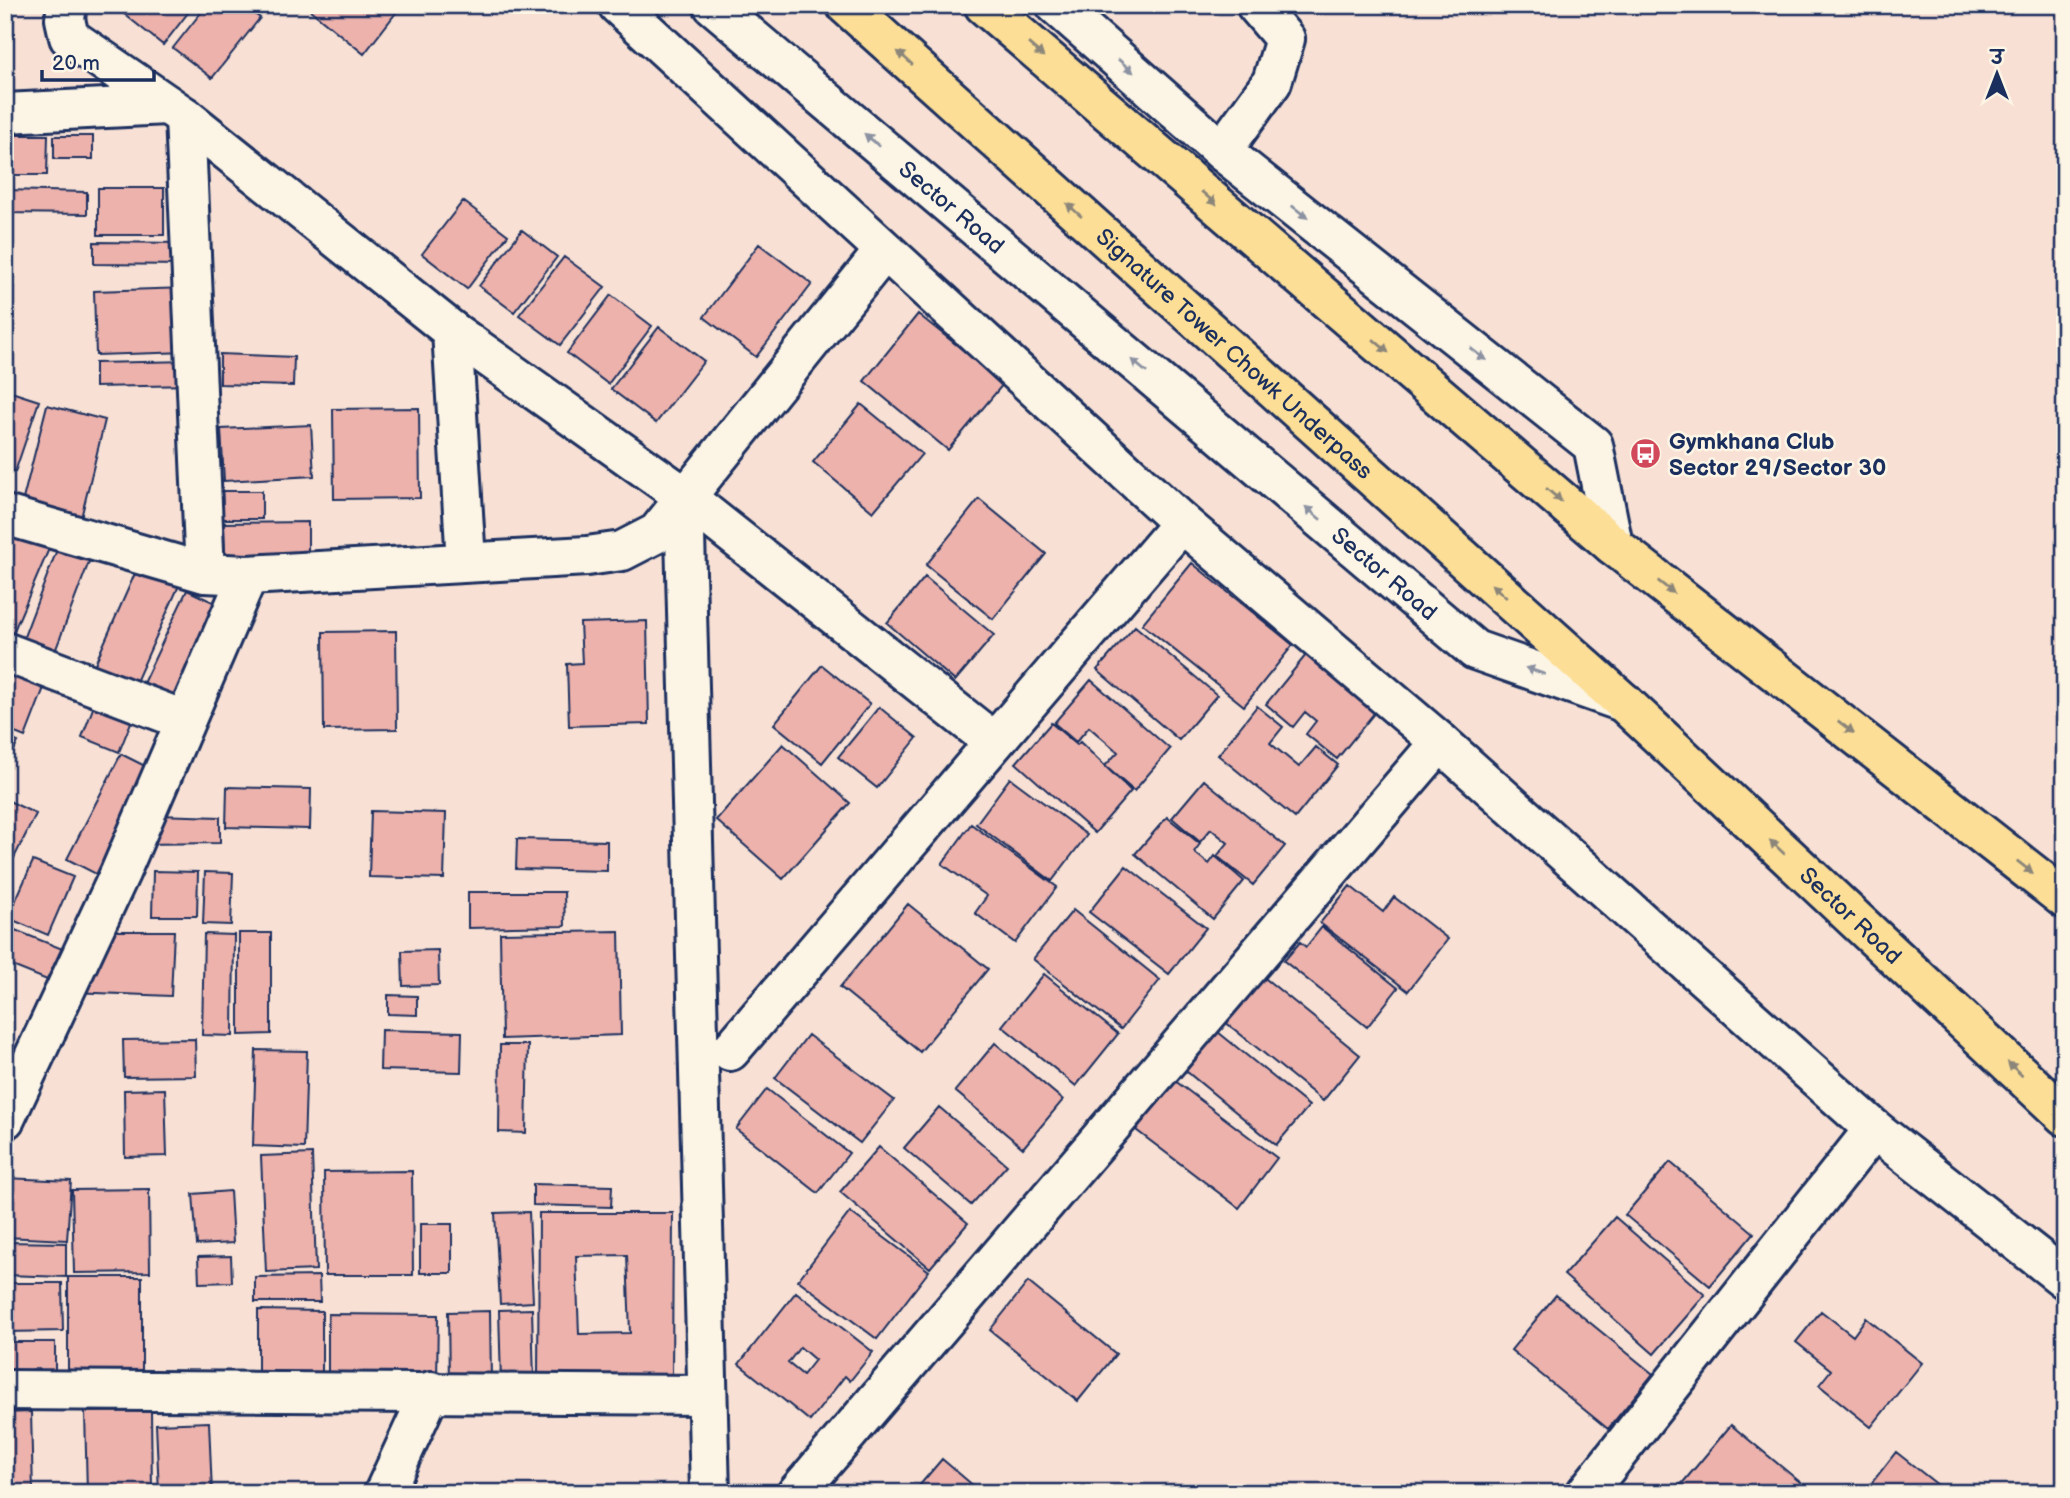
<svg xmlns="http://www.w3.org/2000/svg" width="2070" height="1498" font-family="'Balsamiq Sans','Playpen Sans Deva',sans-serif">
<rect width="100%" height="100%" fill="#f8e1d4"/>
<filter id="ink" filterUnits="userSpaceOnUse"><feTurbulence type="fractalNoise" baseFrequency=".0143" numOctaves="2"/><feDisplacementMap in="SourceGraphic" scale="14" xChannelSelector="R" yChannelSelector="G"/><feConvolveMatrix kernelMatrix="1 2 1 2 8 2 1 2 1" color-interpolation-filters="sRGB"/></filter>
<g filter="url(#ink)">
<!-- building -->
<path fill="#edb2ab" stroke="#1b2f5e" stroke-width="2" fill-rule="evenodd" d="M113,5H194L163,45Z
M207,5H243L260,18L212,78L173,48Z
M304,5H402L364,54Z
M5,135H48L47,175H5Z
M54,136H93V159H54Z
M98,188H164V235H98Z
M5,190L87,192V214L5,213Z
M463,201L508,235L467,289L422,254Z
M522,230L557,257L514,312L479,286Z
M94,242L182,243V265L94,264Z
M759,244L812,284L756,357L704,317Z
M564,257L605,287L560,345L519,315Z
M186,288L188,352L96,355L94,291Z
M611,295L652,326L608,384L567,353Z
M918,314L1004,383L948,450L864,381Z
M659,327L704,361L656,423L611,389Z
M220,354L294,357L293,386L220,384Z
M190,361L191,385L95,387V363Z
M5,390L39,401L15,472L5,469Z
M861,404L922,454L873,512L813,462Z
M47,405L105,420L81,518L22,503Z
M419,408L420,498L334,499L333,409Z
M311,425L314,476L224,481L221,429Z
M221,491H262V519H221Z
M979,499L1046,554L993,619L926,565Z
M19,521L54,537L10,640L5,638V553Z
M308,522V566L225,567L224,523Z
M58,547L90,559L51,662L19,650Z
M140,562L181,581L131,693L90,675Z
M1192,563L1293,645L1244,706L1142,624Z
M925,577L994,635L955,681L887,623Z
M187,590L228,609L178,716L137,696Z
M647,621L649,724L569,726L567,664L582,663L580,623Z
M1135,626L1217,695L1179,740L1097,670Z
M396,631L397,729L324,730L323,632Z
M1306,655L1376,711L1337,759L1306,734L1316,721L1305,712L1293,727L1266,704Z
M822,665L870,704L822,763L774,724Z
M5,670L45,685L25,737L5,729Z
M1091,680L1170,749L1134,791L1105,766L1118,752L1089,727L1076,742L1054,723Z
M100,690L138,705L119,752L82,737Z
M1257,706L1283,727L1270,743L1299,767L1316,747L1338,765L1295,818L1218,755Z
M879,707L917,738L877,788L838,757Z
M1051,723L1077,745L1080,742L1131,791L1095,833L1016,763Z
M5,737L18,742L6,768L5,767Z
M783,744L850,803L783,879L716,820Z
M121,754L155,771L102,877L67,859Z
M1010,778L1087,835L1052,881L976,824Z
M1204,780L1285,846L1253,885L1217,856L1228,843L1211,829L1200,842L1172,818Z
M227,787L311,789L310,829L226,827Z
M5,799L36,814L10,866L5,864Z
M371,811L446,813L444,879L369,877Z
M157,815L220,817V843L141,844Z
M1167,817L1200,844L1194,852L1209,864L1215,856L1244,881L1213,919L1135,854Z
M971,824L1057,887L1015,943L975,913L987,896L942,864Z
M517,839L607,841V871L516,869Z
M33,861L73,877L48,935L8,918Z
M1126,866L1206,928L1169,974L1089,912Z
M153,871L198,872L197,916H152Z
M205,872L233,873L231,925L203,924Z
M1350,886L1383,912L1394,897L1448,939L1408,991L1320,923Z
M468,892H564L565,926L468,928Z
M908,904L988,969L920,1052L840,987Z
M1073,910L1160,980L1121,1029L1033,959Z
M5,926L70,952L57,984L5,963Z
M1322,927L1398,988L1367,1027L1284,961L1300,942L1306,947Z
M104,931H174L171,996L72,992Z
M619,931L621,1035L502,1039L500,933Z
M239,933H271V1034L239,1035Z
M204,934L234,935L233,1036L202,1035Z
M438,950L439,985L403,986L402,951Z
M1044,974L1118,1034L1076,1086L1002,1026Z
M1261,975L1360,1055L1323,1101L1224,1021Z
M388,995L417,996V1015L388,1014Z
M381,1030L462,1032L461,1072L380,1070Z
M1218,1032L1309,1106L1276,1145L1186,1071Z
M808,1035L894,1100L860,1143L775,1078Z
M195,1039L196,1076L124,1077L123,1040Z
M995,1043L1063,1100L1023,1148L955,1091Z
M500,1045H528L526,1133L499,1132Z
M5,1047L21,1053L5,1093Z
M256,1050L307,1051L304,1148L253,1146Z
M1174,1080L1277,1158L1239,1208L1136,1130Z
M165,1089L167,1156L125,1157L124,1090Z
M767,1089L849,1153L818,1193L736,1129Z
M939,1107L1007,1165L971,1205L904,1148Z
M879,1147L968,1223L930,1268L840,1192Z
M312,1154L316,1270L266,1272L261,1156Z
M1670,1162L1754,1233L1710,1286L1625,1215Z
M412,1171L413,1275H325L324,1172Z
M5,1178L71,1181L67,1240L5,1237Z
M533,1184L612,1186L611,1207L533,1205Z
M149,1189L150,1272L74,1273L72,1190Z
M230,1191L233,1243L197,1245L193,1194Z
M529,1212L533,1302L500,1304L495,1213Z
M850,1212L929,1271L877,1339L798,1280Z
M539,1213H673L672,1378H538Z
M1615,1217L1705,1295L1654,1354L1564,1275Z
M420,1224H452V1273H420Z
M5,1242L66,1243V1277L5,1275Z
M627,1255L630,1333L579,1334L576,1256Z
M231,1256L232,1282L199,1283L198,1257Z
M319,1276L320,1302H255V1277Z
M68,1277H142V1381H68Z
M1028,1282L1116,1354L1078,1401L990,1330Z
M5,1283H62L63,1331L5,1332Z
M796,1292L873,1352L850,1381L845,1376L810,1421L739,1364ZM800,1347L815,1360L803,1375L788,1363Z
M1556,1295L1653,1374L1608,1429L1511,1350Z
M532,1309L534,1381L501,1382L499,1310Z
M258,1310L322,1311V1381L258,1380Z
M490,1311L491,1382L449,1383L448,1312Z
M1821,1311L1853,1336L1866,1318L1922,1363L1871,1427L1819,1385L1831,1370L1796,1342Z
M328,1314L438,1315L437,1381H328Z
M5,1342H55V1384H5Z
M151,1411L152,1493H87L85,1412Z
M31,1412L33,1493H5V1413Z
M209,1422L212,1493H159L156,1424Z
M1731,1425L1812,1492L1688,1493L1680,1486Z
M1896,1452L1948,1493H1864Z
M942,1459L982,1493H913Z"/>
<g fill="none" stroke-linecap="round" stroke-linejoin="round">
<defs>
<g id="minor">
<path d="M67,5L65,19L69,37L185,117L452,331L684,496L994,742"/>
<path d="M618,5L1182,523L1440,742L1874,1129L2065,1279"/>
<path id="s1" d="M713,5L1475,650L1623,702"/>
<path d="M1056,5L1222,151L1593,445L1613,545"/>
<path d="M5,113L167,105"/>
<path d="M185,117L205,573"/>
<path d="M1222,151L1272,82L1285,39L1256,5"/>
<path d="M452,331L466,562"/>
<path d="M684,496L710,1493"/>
<path d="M5,515L205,573L248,575L587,556L622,551L657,533L884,251"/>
<path d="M5,652L184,720"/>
<path d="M730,1051L1182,523"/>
<path d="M5,1119L120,873L248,575"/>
<path d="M5,1390L707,1395"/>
<path d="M384,1493L431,1391"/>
<path d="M797,1493L1440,742"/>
<path d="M1586,1493L1874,1129"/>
</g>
<g id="major">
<path id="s2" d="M846,5L1623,702L2065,1116"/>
<path d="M984,5L1613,545L2065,899"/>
</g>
</defs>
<!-- minor casing -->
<use href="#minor" stroke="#1b2f5e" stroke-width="44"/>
<!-- major casing -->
<use href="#major" stroke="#1b2f5e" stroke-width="44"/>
<!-- minor -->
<use href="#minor" stroke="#fcf5e5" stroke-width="38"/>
<!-- major -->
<use href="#major" stroke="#fcde96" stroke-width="38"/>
</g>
<!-- one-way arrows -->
<defs><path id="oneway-solid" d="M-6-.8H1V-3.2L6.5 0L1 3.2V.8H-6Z" transform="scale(1.75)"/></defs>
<g fill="#8c867a">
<use href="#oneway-solid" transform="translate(1036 50) rotate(41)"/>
<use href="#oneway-solid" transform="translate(905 58) rotate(-138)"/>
<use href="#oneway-solid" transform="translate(1209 198) rotate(41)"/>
<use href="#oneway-solid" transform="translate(1074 210) rotate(-138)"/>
<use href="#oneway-solid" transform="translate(1381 346) rotate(41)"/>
<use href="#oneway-solid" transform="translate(1554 495) rotate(41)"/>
<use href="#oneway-solid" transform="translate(1666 587) rotate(38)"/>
<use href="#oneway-solid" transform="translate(1499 591) rotate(-138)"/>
<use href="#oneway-solid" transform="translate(1846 727) rotate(38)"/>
<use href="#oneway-solid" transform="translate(1777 847) rotate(-137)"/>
<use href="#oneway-solid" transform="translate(2025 867) rotate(38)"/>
<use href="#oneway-solid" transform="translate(2015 1069) rotate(-137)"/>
</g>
<g fill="#8c92a2">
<use href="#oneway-solid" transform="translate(1126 66) rotate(41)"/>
<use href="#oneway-solid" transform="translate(872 140) rotate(-140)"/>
<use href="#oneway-solid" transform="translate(1300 212) rotate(38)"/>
<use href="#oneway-solid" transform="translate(1478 354) rotate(38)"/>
<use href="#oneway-solid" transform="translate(1139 366) rotate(-140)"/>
<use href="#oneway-solid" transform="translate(1313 513) rotate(-140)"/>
<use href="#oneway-solid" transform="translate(1535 671) rotate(-161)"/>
</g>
</g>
<!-- icons -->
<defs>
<symbol id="bus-disc" viewBox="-11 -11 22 22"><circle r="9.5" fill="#d1495b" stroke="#fcf5e5"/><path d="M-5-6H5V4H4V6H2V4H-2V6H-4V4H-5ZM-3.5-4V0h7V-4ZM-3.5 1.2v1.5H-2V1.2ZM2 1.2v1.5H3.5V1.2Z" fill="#fff"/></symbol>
</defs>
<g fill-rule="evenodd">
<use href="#bus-disc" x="1628" y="436" width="35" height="35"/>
</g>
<g text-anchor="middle" stroke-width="5" stroke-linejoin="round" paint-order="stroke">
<!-- street labels -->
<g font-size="23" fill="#1b2f5e" stroke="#fcf5e5">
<text dy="8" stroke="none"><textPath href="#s1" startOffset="313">Sector Road</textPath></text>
<text dy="8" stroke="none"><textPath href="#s2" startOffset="522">Signature Tower Chowk Underpass</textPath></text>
<text dy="8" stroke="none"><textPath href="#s1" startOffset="880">Sector Road</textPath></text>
<text dy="8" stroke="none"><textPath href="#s2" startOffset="1356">Sector Road</textPath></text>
</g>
<!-- poi labels -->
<g font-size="23" font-weight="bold" fill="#1b2f5e" stroke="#fcf5e5" text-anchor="start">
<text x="1669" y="449">Gymkhana Club<tspan x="1669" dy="26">Sector 29/Sector 30</tspan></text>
</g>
</g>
<!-- margin -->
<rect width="2070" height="1498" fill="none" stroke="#fcf5e5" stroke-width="28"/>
<rect x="14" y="14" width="2042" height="1470" fill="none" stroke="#1b2f5e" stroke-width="2.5" filter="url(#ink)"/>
<!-- north arrow -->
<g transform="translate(1997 74)" stroke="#fcf5e5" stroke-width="5" paint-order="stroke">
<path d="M0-5L12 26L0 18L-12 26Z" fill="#1b2f5e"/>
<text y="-10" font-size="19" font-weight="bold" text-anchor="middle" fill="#1b2f5e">उ</text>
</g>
<!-- scale -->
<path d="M42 70v10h112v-10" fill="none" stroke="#1b2f5e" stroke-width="3.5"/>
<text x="52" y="70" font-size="21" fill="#1b2f5e" stroke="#fcf5e5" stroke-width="5" paint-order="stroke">20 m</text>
</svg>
